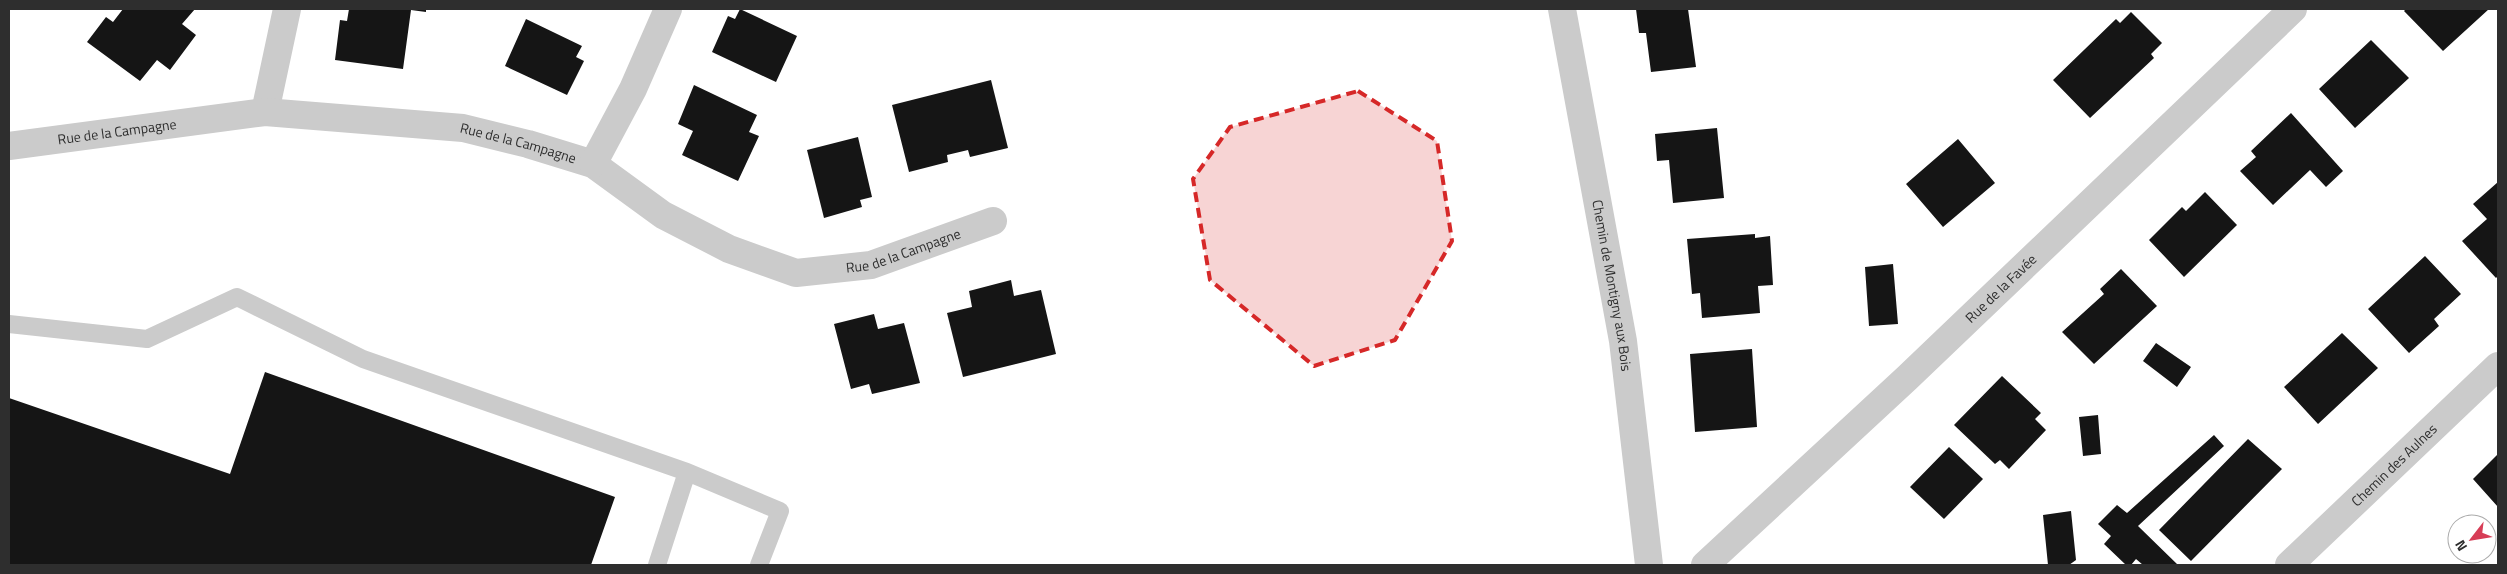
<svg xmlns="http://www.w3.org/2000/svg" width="2507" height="574" font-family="'Titillium Web',sans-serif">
<rect width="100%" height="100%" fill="#fff"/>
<!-- building -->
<path fill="#151515" d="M123,9H195L182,24L196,35L170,70L157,60L140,81L87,42L106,17L113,22Z
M349,9H426V12L411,10L403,69L335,60L340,20L347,21Z
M740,9L797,36L776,82L712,52L728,16L735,19Z
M1636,9H1688L1696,67L1651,72L1646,33H1639Z
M2406,9H2489L2443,51L2404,11Z
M2131,12L2162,43L2151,54L2154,58L2090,118L2053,80L2116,19L2120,23Z
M526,19L582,46L576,57L584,61L567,95L505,66Z
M2371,40L2409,78L2355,128L2319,89Z
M991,80L1008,148L970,157L968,150L947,155L948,162L909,172L892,105Z
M694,85L757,115L749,132L759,136L738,181L682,155L693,131L678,124Z
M2291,113L2343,171L2326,187L2310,170L2273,205L2240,171L2256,157L2251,151Z
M1717,128L1724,198L1673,203L1669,160L1657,161L1655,134Z
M858,137L872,197L860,200L862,207L824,218L807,150Z
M1958,139L1995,183L1943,227L1906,184Z
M2498,182V276L2496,278L2462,241L2487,219L2473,204Z
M2205,192L2237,225L2184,277L2149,240L2182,207L2186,211Z
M1755,234V238L1770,236L1773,285L1758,286L1760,313L1702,318L1700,293L1692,294L1687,239Z
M2425,256L2461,294L2434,319L2439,326L2409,353L2368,309Z
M1893,264L1898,324L1869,326L1865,267Z
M2121,269L2157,306L2094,364L2062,332L2104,294L2100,289Z
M1011,280L1014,296L1041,290L1056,354L963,377L947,313L972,307L969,291Z
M874,314L878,329L904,323L920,383L872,394L869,384L851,389L834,324Z
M2342,333L2378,368L2318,424L2284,387Z
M2156,343L2191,367L2177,387L2143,361Z
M1752,349L1757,427L1695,432L1690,354Z
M265,372L615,497L591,565H9V398L230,474Z
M2002,376L2041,413L2035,419L2046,430L2009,469L2000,460L1995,464L1954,425Z
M2098,415L2101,454L2083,456L2079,417Z
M2214,435L2224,446L2138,526L2178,565H2143L2136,559L2131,565H2126L2104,544L2111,536L2098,524L2117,505L2127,513Z
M2248,439L2282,469L2191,561L2159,530Z
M1949,447L1983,479L1944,519L1910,487Z
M2498,454V507L2473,479Z
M2071,511L2076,560L2069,565H2048L2043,515Z"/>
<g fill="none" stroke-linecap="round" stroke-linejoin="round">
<!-- service -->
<path stroke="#cbcbcb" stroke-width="18" d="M9,324L147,339L237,297L363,359L687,472
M657,565L687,472L780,511L759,565"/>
<!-- minor -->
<g stroke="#cbcbcb" stroke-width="28">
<path id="s1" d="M1562,9L1623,341L1649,565"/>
<path d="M265,112L287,9"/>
<path id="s2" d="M9,146L265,112L463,128L528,144L593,164L663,215L729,249L796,273L871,265L993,221"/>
<path d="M593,164L633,89L668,9"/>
<path id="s3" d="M1705,565L1907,378L2293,9"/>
<path id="s4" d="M2289,565L2498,366"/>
</g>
</g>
<!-- marked area -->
<path fill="#d62828" fill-opacity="0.2" stroke="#d62828" stroke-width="4" stroke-dasharray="10 6" stroke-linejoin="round" d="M1358,91L1437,141L1452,241L1395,340L1314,366L1210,280L1193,179L1230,127Z"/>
<g text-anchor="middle" stroke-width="5" stroke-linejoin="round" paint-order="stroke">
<!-- street labels -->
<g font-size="14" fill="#2e2e2e" stroke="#fff">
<text dy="5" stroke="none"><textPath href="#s2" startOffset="109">Rue de la Campagne</textPath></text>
<text dy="5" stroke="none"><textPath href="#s2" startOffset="514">Rue de la Campagne</textPath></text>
<text dy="5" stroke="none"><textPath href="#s2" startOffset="934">Rue de la Campagne</textPath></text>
<text dy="5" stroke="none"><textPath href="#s1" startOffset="281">Chemin de Montigny aux Bois</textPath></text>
<text dy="5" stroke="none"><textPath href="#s3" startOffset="405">Rue de la Favée</textPath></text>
<text dy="5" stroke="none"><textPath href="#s4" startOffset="145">Chemin des Aulnes</textPath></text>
</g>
</g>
<!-- border -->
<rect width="2507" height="574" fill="none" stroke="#2e2e2e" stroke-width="20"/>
<!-- north arrow -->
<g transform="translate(2472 539) rotate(239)"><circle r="24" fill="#ffffff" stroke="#ababab"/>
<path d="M0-4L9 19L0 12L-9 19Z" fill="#d73d56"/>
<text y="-8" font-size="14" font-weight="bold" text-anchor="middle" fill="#2e2e2e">N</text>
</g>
</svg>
